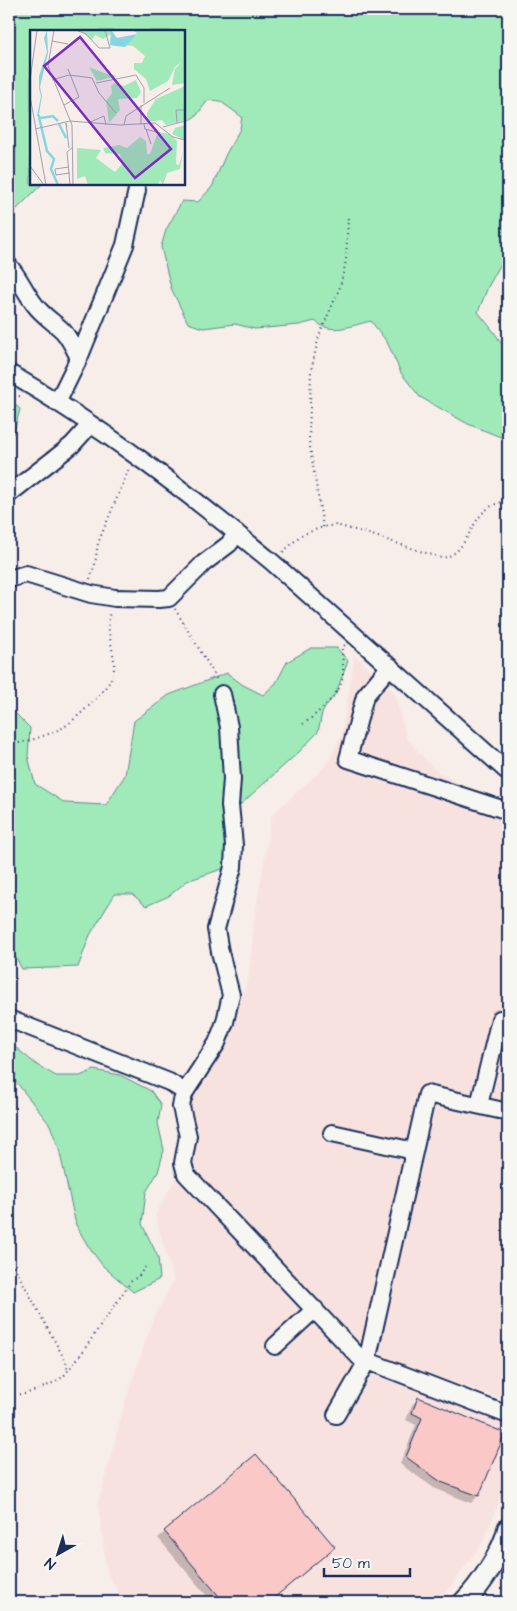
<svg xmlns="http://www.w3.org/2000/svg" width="517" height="1611" font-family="'Architects Daughter',sans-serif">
<rect width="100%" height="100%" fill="#f7ede9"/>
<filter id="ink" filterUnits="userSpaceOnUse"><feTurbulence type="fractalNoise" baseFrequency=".02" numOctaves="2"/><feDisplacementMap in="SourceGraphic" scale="10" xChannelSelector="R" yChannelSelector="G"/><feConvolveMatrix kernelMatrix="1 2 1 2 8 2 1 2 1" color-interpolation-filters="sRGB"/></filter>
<g filter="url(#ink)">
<!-- built -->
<path fill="#f8e2df" d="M355,655L394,693L407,739L434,769L466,788L508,800V1401L359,1349L196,1171L192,1153L185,1106L230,1030L249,977L254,922L272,815L324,768L341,738Z
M179,1172L358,1362L508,1423V1479L507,1484L482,1543L439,1602H124L107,1572L98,1504L126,1399L154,1317L174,1280L155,1216Z"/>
<!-- green -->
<path fill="#a0e9b8" stroke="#5e8c8b" d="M9,9H508V251L488,287L478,312L494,332L504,347L508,351V440L468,424L420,397L401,373L387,342L371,321C352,325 331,336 315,321L299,325L255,329L235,324L203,328L188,323L171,288L161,247L166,230L182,201L198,202L212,187L226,154L240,129L242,117L220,101L208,100L197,115L184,124V31H31V184H42L9,217Z
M9,399L20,409L14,432L9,439Z
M311,648H337L348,661L336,693L326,706L322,713L318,732L299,752L231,813L225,868L187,881L169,896L146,906L132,894H115L90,935L78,967L22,969L9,945V707L30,728L28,756L35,784L65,803L106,805L125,775L134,721L169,695L227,673L243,685L263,695L276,683L287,662Z
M9,1042L37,1065L56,1076H80L94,1070L120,1075L151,1091L161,1105L158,1123L164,1150L158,1172L146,1192L142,1224L158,1257L160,1279L133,1292L103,1266L88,1246L76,1225L59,1149L50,1125L17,1083L9,1074Z"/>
<!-- shadow -->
<path fill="#0003" d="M419,1398L503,1434L478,1496L471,1503L434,1488L400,1464L416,1425L406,1420L412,1405Z
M165,1532L327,1554L269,1602H212L158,1538Z"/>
<!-- building -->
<path fill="#fac9c7" stroke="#1b2f5e" d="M418,1397L505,1433L479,1496L441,1482L406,1457L422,1418L412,1413Z
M256,1454L335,1547L269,1602H224L164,1531Z"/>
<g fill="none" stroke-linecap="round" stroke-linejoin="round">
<defs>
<path id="minor" d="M9,266C19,277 25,292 35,305C42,315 54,322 63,331C70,339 74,348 79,358L57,403
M79,358L125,245L137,190
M9,373C103,427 188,493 272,562L508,772
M9,494L72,445L90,425
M9,579L26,574L91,594L115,598L159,599L169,598L204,563L229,544L237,533
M390,666L365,696L348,759L508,811
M222,694L229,727L232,779L230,805L234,845L233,867L216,929L220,952L231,995L225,1022L217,1043L185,1092L182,1101L181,1107L188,1136L183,1163L186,1174L360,1358L508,1415
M9,1019L169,1082L185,1092
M479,1105L500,1019
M332,1133L414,1151
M275,1346L315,1309
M336,1415L367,1361L427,1094L508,1112"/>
<path id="major" d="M464,1602C479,1588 504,1550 508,1529"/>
</defs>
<!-- minor casing -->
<use href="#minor" stroke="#1b2f5e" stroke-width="20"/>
<!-- major casing -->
<use href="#major" stroke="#1b2f5e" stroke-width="24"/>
<!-- path -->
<path stroke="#1b2f5e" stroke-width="2" stroke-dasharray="1 4" stroke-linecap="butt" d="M9,398L20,396
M323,527L309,441L311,371L319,336L340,287L346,261L348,217
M283,552L301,535L323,527L336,525L366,533L441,558C468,555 468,521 490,507C495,503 503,502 508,500
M90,579L95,564L98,543L129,469
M175,609L213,672L217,680
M303,724C314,717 337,696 341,684C345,674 342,659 342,648L345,645
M9,744C23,744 51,734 64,727C76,719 110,688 113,674C118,655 104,634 110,612
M9,1257L66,1362L68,1371
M9,1395L25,1394L47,1386L63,1377L81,1354L132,1280L138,1277L145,1267"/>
<!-- minor -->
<use href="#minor" stroke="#f6f6f2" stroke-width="16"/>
<!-- major -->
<use href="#major" stroke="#f6f6f2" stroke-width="20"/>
</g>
</g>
<!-- overview -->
<g transform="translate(30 30)">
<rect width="155" height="155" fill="#f7ede9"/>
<path d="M49,0H81V4L73,9L65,5L62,10ZM104,0H155V53L142,55L145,39L152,31L145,37L138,51L120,61L116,49L104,39V33H112L115,26L103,16L95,15L107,4ZM59,37L74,43L88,46L67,51ZM106,50L111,62L107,68L88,69L90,80L79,93L76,71L82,63L81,56L85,53L94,56ZM155,56V90L136,95L132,90L117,92V83L126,69ZM155,95V110L142,104L145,98ZM128,102L139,104L147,111L146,134L149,135L153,122L150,139L137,143L133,155L130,150L128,155H58L55,146L47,149V118L71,120L66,128L85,142L92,134L90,124L75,123L73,118L89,115L97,118L110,107L116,111L117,124H120Z" fill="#a0e9b8"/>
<path d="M17,0L18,23L10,57L12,66L9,84L12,89L7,86L11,66L9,59V46L17,22L14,8ZM81,0L87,8L107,4L95,17L86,16L80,15Z" fill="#86d6e1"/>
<path fill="none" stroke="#86d6e1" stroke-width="2.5" d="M9,87L17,121L24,129L21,139L28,155M11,88L23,86L28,91M29,94L36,108"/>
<path fill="none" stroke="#9fa1b1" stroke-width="1" d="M24,0L18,36L42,95L43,155M46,0L56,4L69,18H80L75,0M22,11L38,14M0,50L7,0M22,50L39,45L62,48L69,63L86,83M66,53L106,45L114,58V73M0,66L16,155M34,75L49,67L38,39M58,93L74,86L76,95M147,93L146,80H155M114,94L115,99L130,103M94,95L96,86L140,58M111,95V75M37,97L36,93L39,118M133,97L155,91M5,99L40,91L90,95L125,93L143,107L155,110M116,99L121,114M0,136L14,155M39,137L25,139L26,145L40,143M40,155L37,122L43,117"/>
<path fill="#7b2cbf" fill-opacity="0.15" stroke="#7b2cbf" stroke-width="2.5" d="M50,7L141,119L105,148L14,36Z"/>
<rect width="155" height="155" fill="none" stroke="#1b2f5e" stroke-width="2.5"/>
</g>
<!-- margin -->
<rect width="517" height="1611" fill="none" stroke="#f6f6f2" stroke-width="30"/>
<rect x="15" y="15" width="487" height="1581" fill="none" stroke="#1b2f5e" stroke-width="2" filter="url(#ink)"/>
<!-- north arrow -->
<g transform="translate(58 1554) rotate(219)" stroke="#f6f6f2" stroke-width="4" paint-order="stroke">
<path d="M0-4L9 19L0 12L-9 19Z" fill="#1b2f5e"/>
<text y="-8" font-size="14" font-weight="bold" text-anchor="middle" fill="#1b2f5e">N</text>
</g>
<!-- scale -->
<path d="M324 1568v8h86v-8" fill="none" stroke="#1b2f5e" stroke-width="2.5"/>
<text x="332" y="1568" font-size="15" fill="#1b2f5e" stroke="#f6f6f2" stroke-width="4" paint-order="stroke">50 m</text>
</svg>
